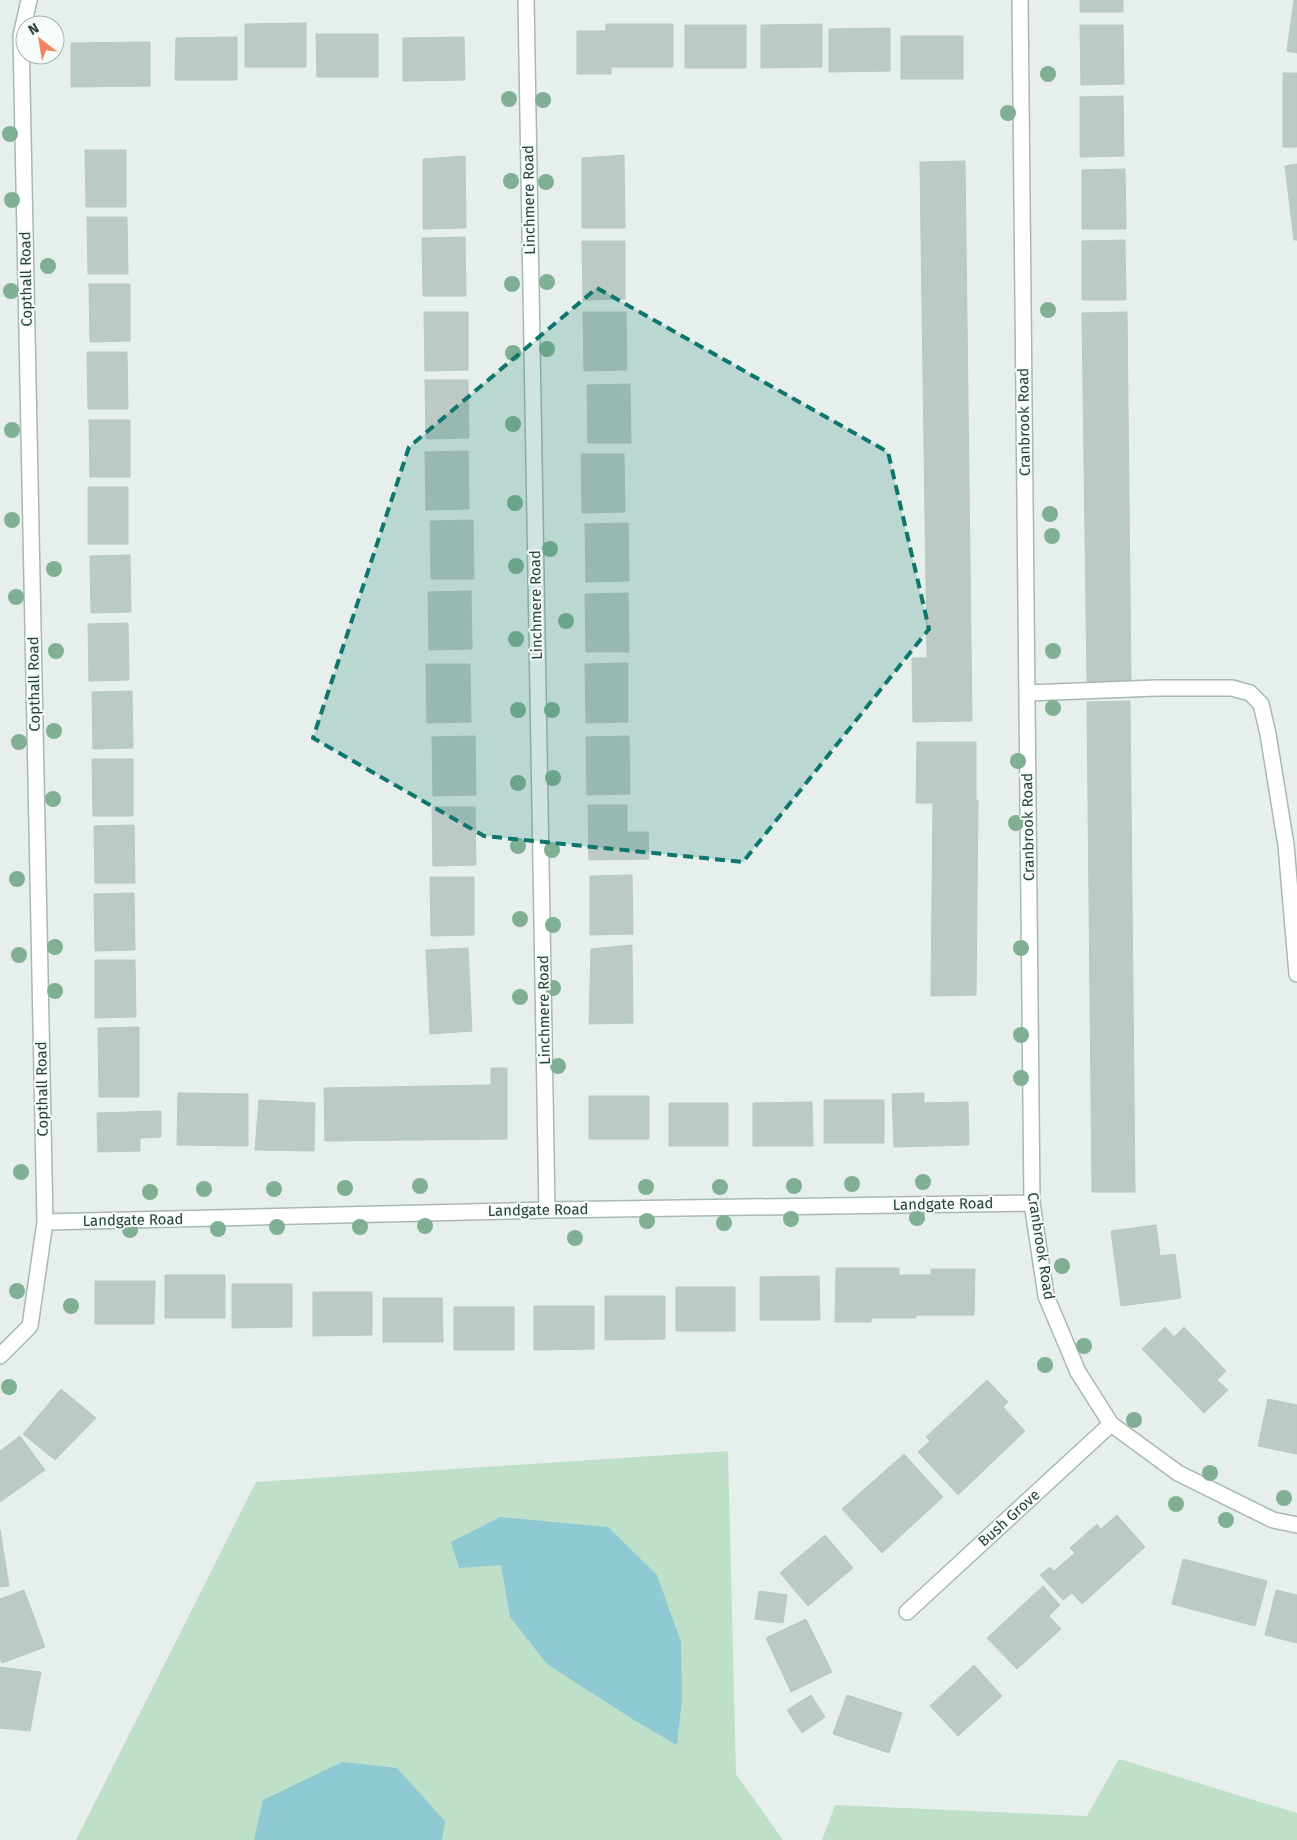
<svg xmlns="http://www.w3.org/2000/svg" width="1297" height="1840" font-family="'Fira Sans',sans-serif">
<rect width="100%" height="100%" fill="#e6efeb"/>
<!-- green -->
<path fill="#bfe0c8" d="M728,1451L736,1774L783,1840H76L256,1482Z
M1119,1759L1297,1813V1840H822L835,1805L1087,1816Z"/>
<!-- water -->
<path fill="#8ec9d4" d="M500,1517L608,1527L657,1575L681,1642L682,1699L677,1745L634,1720L547,1664L510,1617L501,1565L459,1568L451,1542Z
M342,1762L397,1768L445,1821L442,1840H254L263,1800Z"/>
<!-- building -->
<path fill="#bbcac4" stroke="#b8c9c2" d="M1080,0H1123V12H1080Z
M1294,0H1297V53L1287,51Z
M306,23V67H245V24Z
M606,24H673V67H611V74H577V31H606Z
M822,24V67L761,68V25Z
M685,25H746V68H685Z
M1080,25H1123L1124,84L1081,85Z
M890,28V71L829,72V29Z
M316,34H378V77H317Z
M901,36H963V79H901Z
M237,37V80H175L176,38Z
M464,37L465,80L403,81V38Z
M150,42V86L71,87V43Z
M1283,73H1297V147H1283Z
M1123,96L1124,156L1080,157V97Z
M85,150H126V207H86Z
M624,155L625,228H582V158Z
M465,156L466,228L423,229V159Z
M965,161L972,721L913,722L912,658H927L920,162Z
M1297,164V240H1294L1285,166Z
M1125,169L1126,229H1082V170Z
M87,217H127L128,274H88Z
M465,237L466,296H423L422,238Z
M1125,240L1126,300H1082V241Z
M582,241H625V299L583,300Z
M89,284H130V341L90,342Z
M424,312H468V370L425,371Z
M583,312H626L627,370L584,371Z
M1127,312L1131,682L1087,683L1082,313Z
M87,352H127L128,409H88Z
M425,380H468L469,438L426,439Z
M630,384L631,443H588L587,385Z
M89,420H130V477H90Z
M468,451L469,509L426,510L425,452Z
M581,454H624L625,512L582,513Z
M88,487H128V544H88Z
M473,520L474,579H431L430,521Z
M628,523L629,581L586,582L585,524Z
M130,555L131,612L91,613L90,556Z
M471,591L472,649L429,650L428,592Z
M628,593L629,652H586L585,594Z
M128,623L129,680L89,681L88,624Z
M628,663V722L586,723L585,664Z
M426,664H470L471,722L427,723Z
M132,691L133,748L93,749L92,692Z
M1130,701L1135,1192H1092L1087,702Z
M475,736L476,795L433,796L432,737Z
M629,736L630,794L587,795L586,737Z
M917,742H976V800H978L976,995L931,996L933,803H916Z
M92,759H133V816H93Z
M588,805H627V832H648L649,859L589,860Z
M432,807H475L476,865L433,866Z
M134,825L135,883H95L94,826Z
M632,875L633,934L590,935V876Z
M430,877H474V935L431,936Z
M134,893L135,950L95,951L94,894Z
M632,945L633,1023L589,1024L591,949Z
M468,948L472,1031L430,1034L426,950Z
M95,960H135L136,1017L95,1018Z
M139,1027V1097H99L98,1028Z
M491,1068H507V1139L325,1141L324,1088L491,1085Z
M178,1093L248,1094V1146L177,1145Z
M924,1093V1103L968,1102L969,1145L894,1147L892,1094Z
M589,1096H649V1139H589Z
M259,1100L315,1103L314,1151L255,1150Z
M824,1100H884V1143H824Z
M812,1102L813,1146H753V1103Z
M669,1103H728V1146H669Z
M161,1111V1137L140,1138V1151L98,1152L97,1113Z
M1156,1225L1160,1256L1175,1254L1181,1298L1121,1306L1111,1231Z
M836,1268H899V1275H931V1269H975L974,1315H916V1318H871V1322H835Z
M165,1275H225V1318H165Z
M819,1276L820,1320H760V1277Z
M95,1281H123V1324H95Z
M123,1281H155L154,1324H123Z
M232,1284H292V1327L232,1328Z
M676,1287H735V1331H676Z
M313,1292H372V1335L313,1336Z
M605,1296H665V1339L605,1340Z
M383,1298H442L443,1342H383Z
M534,1306H594V1349L534,1350Z
M454,1307H514V1350H454Z
M1165,1327L1174,1337L1184,1327L1226,1371L1217,1380L1228,1390L1204,1413L1142,1349Z
M987,1380L1008,1402L1003,1407L1025,1431L958,1495L918,1452L930,1441L926,1437Z
M61,1389L96,1418L55,1460L23,1434Z
M1268,1399L1297,1405V1454L1258,1446Z
M20,1436L45,1470L0,1502V1451Z
M904,1454L943,1497L882,1553L842,1509Z
M1117,1515L1145,1547L1082,1604L1072,1593L1063,1600L1040,1575L1050,1567L1054,1571L1075,1553L1070,1548L1097,1524L1101,1529Z
M0,1530L9,1586L0,1587Z
M825,1535L853,1568L808,1606L780,1573Z
M1183,1559L1267,1581L1255,1626L1172,1604Z
M1043,1586L1060,1605L1049,1616L1061,1629L1017,1669L987,1638Z
M24,1590L45,1647L2,1663L0,1658V1599Z
M1276,1590L1297,1595V1643L1265,1635Z
M759,1591L787,1595L783,1623L755,1619Z
M806,1619L832,1672L791,1692L766,1638Z
M974,1665L1002,1696L958,1736L930,1706Z
M0,1667L41,1672L30,1731L0,1728Z
M811,1695L825,1717L802,1733L787,1710Z
M847,1695L902,1713L889,1753L833,1734Z"/>
<g fill="none" stroke-linecap="round" stroke-linejoin="round">
<defs>
<path id="street" d="M526,0L547,1210
M1020,0L1032,1203L1046,1296L1078,1372L1111,1424L1178,1473L1273,1520L1297,1525
M1027,693L1157,688H1232L1250,693L1261,704L1268,734L1286,845L1297,974
M45,1222L547,1210L1032,1203
M0,1356L30,1326L45,1222L21,36L29,0
M907,1612L1111,1424"/>
</defs>
<!-- street casing -->
<use href="#street" stroke="#a8b8b2" stroke-width="18"/>
<!-- street -->
<use href="#street" stroke="#fff" stroke-width="15"/>
</g>
<!-- trees -->
<g fill="#80af93">
<circle cx="1048" cy="74" r="8"/>
<circle cx="509" cy="99" r="8"/>
<circle cx="543" cy="100" r="8"/>
<circle cx="1008" cy="113" r="8"/>
<circle cx="10" cy="134" r="8"/>
<circle cx="511" cy="181" r="8"/>
<circle cx="546" cy="182" r="8"/>
<circle cx="12" cy="200" r="8"/>
<circle cx="48" cy="266" r="8"/>
<circle cx="547" cy="282" r="8"/>
<circle cx="512" cy="284" r="8"/>
<circle cx="11" cy="291" r="8"/>
<circle cx="1048" cy="310" r="8"/>
<circle cx="547" cy="349" r="8"/>
<circle cx="513" cy="353" r="8"/>
<circle cx="513" cy="424" r="8"/>
<circle cx="12" cy="430" r="8"/>
<circle cx="515" cy="503" r="8"/>
<circle cx="1050" cy="514" r="8"/>
<circle cx="12" cy="520" r="8"/>
<circle cx="1052" cy="536" r="8"/>
<circle cx="550" cy="549" r="8"/>
<circle cx="516" cy="566" r="8"/>
<circle cx="54" cy="569" r="8"/>
<circle cx="16" cy="597" r="8"/>
<circle cx="566" cy="621" r="8"/>
<circle cx="516" cy="639" r="8"/>
<circle cx="56" cy="651" r="8"/>
<circle cx="1053" cy="651" r="8"/>
<circle cx="1053" cy="708" r="8"/>
<circle cx="518" cy="710" r="8"/>
<circle cx="552" cy="710" r="8"/>
<circle cx="54" cy="731" r="8"/>
<circle cx="19" cy="742" r="8"/>
<circle cx="1018" cy="761" r="8"/>
<circle cx="553" cy="778" r="8"/>
<circle cx="518" cy="783" r="8"/>
<circle cx="53" cy="799" r="8"/>
<circle cx="1016" cy="823" r="8"/>
<circle cx="518" cy="846" r="8"/>
<circle cx="552" cy="850" r="8"/>
<circle cx="17" cy="879" r="8"/>
<circle cx="520" cy="919" r="8"/>
<circle cx="553" cy="925" r="8"/>
<circle cx="55" cy="947" r="8"/>
<circle cx="1021" cy="948" r="8"/>
<circle cx="19" cy="955" r="8"/>
<circle cx="553" cy="988" r="8"/>
<circle cx="55" cy="991" r="8"/>
<circle cx="520" cy="997" r="8"/>
<circle cx="1021" cy="1035" r="8"/>
<circle cx="558" cy="1066" r="8"/>
<circle cx="1021" cy="1078" r="8"/>
<circle cx="21" cy="1172" r="8"/>
<circle cx="923" cy="1182" r="8"/>
<circle cx="852" cy="1184" r="8"/>
<circle cx="420" cy="1186" r="8"/>
<circle cx="794" cy="1186" r="8"/>
<circle cx="646" cy="1187" r="8"/>
<circle cx="720" cy="1187" r="8"/>
<circle cx="345" cy="1188" r="8"/>
<circle cx="204" cy="1189" r="8"/>
<circle cx="274" cy="1189" r="8"/>
<circle cx="150" cy="1192" r="8"/>
<circle cx="917" cy="1218" r="8"/>
<circle cx="791" cy="1219" r="8"/>
<circle cx="647" cy="1221" r="8"/>
<circle cx="724" cy="1223" r="8"/>
<circle cx="425" cy="1226" r="8"/>
<circle cx="277" cy="1227" r="8"/>
<circle cx="360" cy="1227" r="8"/>
<circle cx="218" cy="1229" r="8"/>
<circle cx="130" cy="1230" r="8"/>
<circle cx="575" cy="1238" r="8"/>
<circle cx="1062" cy="1266" r="8"/>
<circle cx="17" cy="1291" r="8"/>
<circle cx="71" cy="1306" r="8"/>
<circle cx="1084" cy="1346" r="8"/>
<circle cx="1045" cy="1365" r="8"/>
<circle cx="9" cy="1387" r="8"/>
<circle cx="1134" cy="1420" r="8"/>
<circle cx="1210" cy="1473" r="8"/>
<circle cx="1284" cy="1498" r="8"/>
<circle cx="1176" cy="1504" r="8"/>
<circle cx="1226" cy="1520" r="8"/>
</g>
<!-- marked area -->
<path fill="#0f766e" fill-opacity="0.2" stroke="#0f766e" stroke-width="4" stroke-dasharray="10 6" stroke-linejoin="round" d="M597,288L888,452L929,629L743,862L484,836L313,738L409,447Z"/>
<g text-anchor="middle" stroke-width="4" stroke-linejoin="round" paint-order="stroke">
<!-- street labels -->
<g font-size="15" fill="#24423a" stroke="#f7fbf9">
<text transform="translate(529 200) rotate(-91)" y="5">Linchmere Road</text>
<text transform="translate(26 279) rotate(-91)" y="5">Copthall Road</text>
<text transform="translate(1024 422) rotate(-91)" y="5">Cranbrook Road</text>
<text transform="translate(536 605) rotate(-91)" y="5">Linchmere Road</text>
<text transform="translate(34 684) rotate(-91)" y="5">Copthall Road</text>
<text transform="translate(1028 827) rotate(-91)" y="5">Cranbrook Road</text>
<text transform="translate(544 1010) rotate(-91)" y="5">Linchmere Road</text>
<text transform="translate(42 1089) rotate(-91)" y="5">Copthall Road</text>
<text transform="translate(943 1204) rotate(-1)" y="5">Landgate Road</text>
<text transform="translate(538 1210) rotate(-1)" y="5">Landgate Road</text>
<text transform="translate(133 1220) rotate(-1)" y="5">Landgate Road</text>
<text transform="translate(1041 1246) rotate(81)" y="5">Cranbrook Road</text>
<text transform="translate(1009 1518) rotate(-42)" y="5">Bush Grove</text>
</g>
</g>
<!-- north arrow -->
<g transform="translate(40 40) rotate(329)"><circle r="24" fill="#f7fbf9" stroke="#a3b1ad"/>
<path d="M0-4L9 19L0 12L-9 19Z" fill="#f4845f"/>
<text y="-8" font-size="14" font-weight="bold" text-anchor="middle" fill="#24423a">N</text>
</g>
</svg>
